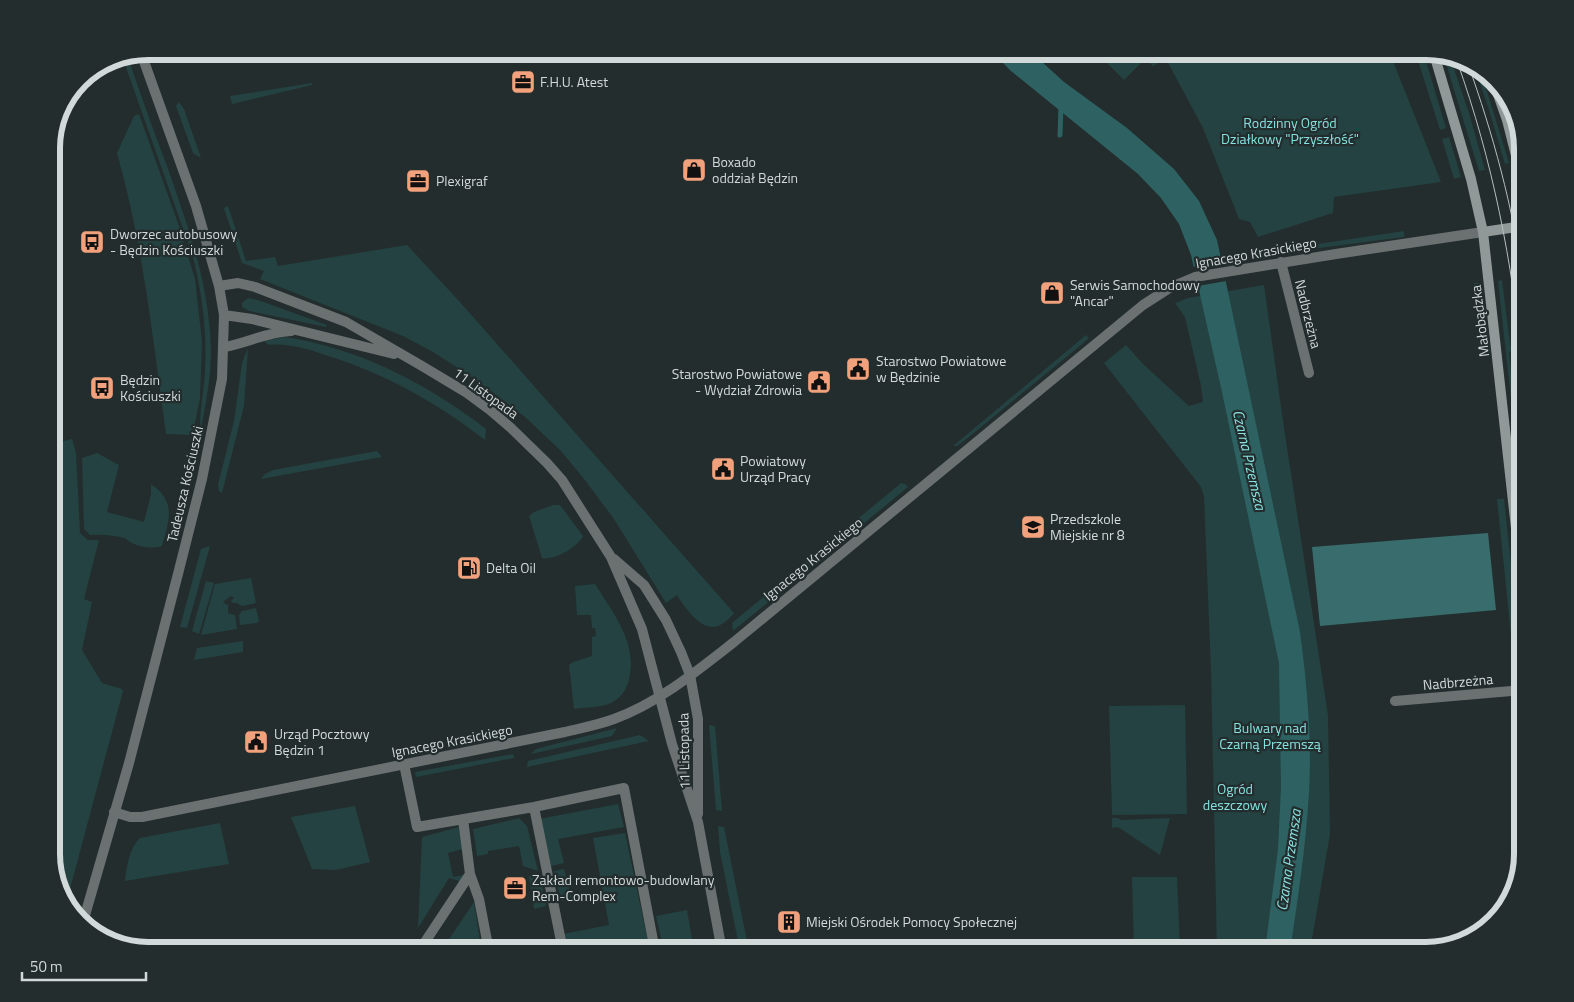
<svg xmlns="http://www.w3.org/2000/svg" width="1574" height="1002" font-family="'Titillium Web',sans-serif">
<rect width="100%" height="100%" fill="#232d2d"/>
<!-- green -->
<path fill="#244242" d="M1095,51H1389L1441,182L1334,197L1333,213L1258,237L1250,222L1239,219L1203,128L1166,59L1153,66L1145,59L1124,80Z
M1415,51H1423L1446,128L1440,130Z
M127,55C140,92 153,130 167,166C189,230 209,282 211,350C211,377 206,403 201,429C198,417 205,385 205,369C207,331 202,293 193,257L122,56Z
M1444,57L1451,59L1453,66L1469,113L1485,170L1479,171Z
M1474,66L1479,67L1483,78L1509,163L1505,164L1489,110Z
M312,83V85L232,104L230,96Z
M179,102L184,109L201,158L193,153L176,106Z
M139,114L179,226L195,279L202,342L200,398L193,433L190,435L166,434C153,340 143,244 117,153L134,116Z
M1449,137L1461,177L1454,179L1442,139Z
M228,206L246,261L275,257L278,266L407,245L459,301L734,613C731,617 727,621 722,624C704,636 685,608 677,595L666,603L614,519L584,479L561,451L525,417L475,379L433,352L403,336L260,279L264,271L242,263L224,208Z
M1404,231V237L1312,249L1311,245Z
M1502,280L1511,351L1509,352L1517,436L1523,435V507L1498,281Z
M1474,283H1480L1486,342L1480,350Z
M1264,285L1284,428L1328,715L1330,834L1310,951H1217L1211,671L1204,496L1201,487L1104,363L1126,345L1143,364L1189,406L1203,402L1201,386L1185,317L1175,303L1188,298Z
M248,298L258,300L327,325L326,327L249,311L242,307V303Z
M1086,335L1089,338L1081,345L964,441L957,446H953Z
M285,337C345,346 401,371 451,404C463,412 475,420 486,429L485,440C436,402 384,373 325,355C307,349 288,343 269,345L264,341Z
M248,348L244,406L222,493L219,491L218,485L234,421L242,363Z
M72,439L76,453L80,533L88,540H99L84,599L92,602L82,650L102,683L122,689L123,691L66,904L51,860V818L55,779L56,605L51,549V444Z
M377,451L382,457L261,479L265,474L273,470Z
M97,453L119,465L107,512L144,522L151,494V484C177,502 169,520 162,546C151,550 132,546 125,538C113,535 101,534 90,535L84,529L82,458Z
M901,483L905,484L908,487L733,631L732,623Z
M1497,499H1504L1523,675V682L1519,685L1516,684Z
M553,505H560L583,536C578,547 554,561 542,558L529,516L534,512Z
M210,546L187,628L180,627L201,549Z
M251,578L256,603L242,606L237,603H233L231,601L234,598L231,596L223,602L227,605L228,604V613L235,615L237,629L201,635L215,584Z
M206,581L214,583L199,634L192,631Z
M595,584C613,613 638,643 629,679C627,689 621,698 611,703C601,708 585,707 574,709L569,665L573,662L592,656V637L596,636L595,628H592L591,615H577L575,586Z
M256,608L259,621L257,623L240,625L239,615L242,611Z
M243,641V652L194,660L197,648Z
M1185,705L1187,814L1112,815L1109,706Z
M709,725L715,726L722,811L716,810Z
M617,728L612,736L531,754L536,749Z
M640,735L649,741L527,767L528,761Z
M513,754L514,758L416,777L415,772Z
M618,804L624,827L558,839L564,863L551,866L539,819Z
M355,806L370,862L336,870L312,869L291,817Z
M519,818L527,826L538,871L523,866L519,846L488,851V854L477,856L473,829Z
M1112,818H1118L1121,820L1170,818L1160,855L1118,827L1112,828Z
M220,823L229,864L125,881C127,866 129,848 140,838Z
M718,826L724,827L749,951H740L720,852Z
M459,827L463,849L448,853L453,877L463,875V882L449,878L418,928L422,837Z
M625,833L650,951H567L563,934L609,925L593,838Z
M564,869L572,899L561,901L554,871Z
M540,875L546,906L534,909L529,876Z
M1132,877H1177L1180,951H1134Z
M474,902L480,941L443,948Z
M687,910L694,951H664L656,916Z"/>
<!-- forest -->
<path fill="#396d6d" d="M1488,533L1496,610L1320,626L1312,547Z"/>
<!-- water -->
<path fill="#2e6262" d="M991,51H1030L1064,82L1127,128L1174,169L1199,201L1217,240L1300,632C1307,685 1312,738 1309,792C1306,845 1298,898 1290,951H1265L1278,849L1281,787L1279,663L1222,392L1191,255L1179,224L1161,198L1138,174L1011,71Z"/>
<!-- pier -->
<path fill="#232d2d" d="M1222,261L1226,281L1198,286L1193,267Z"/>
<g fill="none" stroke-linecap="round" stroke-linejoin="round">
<!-- stream -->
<path stroke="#2e6262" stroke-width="5" d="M1060,135L1061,106"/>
<!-- street -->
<path stroke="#6b7171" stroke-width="10" d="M1281,262L1309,373
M219,286L238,283L255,287L346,322L422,366L467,393L490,410L511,428L547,463L562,480L611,557L642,629L672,744L698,822L722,951
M224,315L252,319L394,354
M224,347C247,343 267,332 291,331
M614,559L644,585L666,620L681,652L690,675L698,719V814
M1395,701L1523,690
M404,764L417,827L534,807L624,788L655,951
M534,807L563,951
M114,812L130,817H142L565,732C581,728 598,725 614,719C658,703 697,671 734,642L1143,305L1171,287L1195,277L1336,254L1483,232
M470,874L479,899L489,951
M83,922L129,763L179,570L202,479L222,379L224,315L219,286L196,206L141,53
M419,951L470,874L463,819"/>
<!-- secondary -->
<path stroke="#909898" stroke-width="10" d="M1434,54L1471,179L1483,232L1523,591
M1494,83L1507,120L1523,183
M1483,232L1523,226"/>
<!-- tram -->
<path stroke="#b6bebe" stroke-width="1" d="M1457,61C1493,162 1512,261 1523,368
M1468,64C1493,134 1513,207 1523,281"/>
</g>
<!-- icons -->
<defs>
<symbol id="office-square" viewBox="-11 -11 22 22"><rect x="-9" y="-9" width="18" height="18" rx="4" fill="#f1a17b" stroke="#232d2d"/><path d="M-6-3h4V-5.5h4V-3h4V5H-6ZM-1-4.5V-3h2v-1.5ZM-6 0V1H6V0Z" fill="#111"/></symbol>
<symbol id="shop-square" viewBox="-11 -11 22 22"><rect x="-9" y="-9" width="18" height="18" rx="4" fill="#f1a17b" stroke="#232d2d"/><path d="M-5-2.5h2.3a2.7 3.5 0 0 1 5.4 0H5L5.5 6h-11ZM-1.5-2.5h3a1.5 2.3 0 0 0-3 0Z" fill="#111"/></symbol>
<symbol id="bus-square" viewBox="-11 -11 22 22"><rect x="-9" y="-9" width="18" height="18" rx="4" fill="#f1a17b" stroke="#232d2d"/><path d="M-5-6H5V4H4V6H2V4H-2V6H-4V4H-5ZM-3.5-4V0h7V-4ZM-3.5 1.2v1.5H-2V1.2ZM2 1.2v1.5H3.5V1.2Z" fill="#111"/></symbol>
<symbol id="civic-square" viewBox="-11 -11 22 22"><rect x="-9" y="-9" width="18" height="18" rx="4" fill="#f1a17b" stroke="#232d2d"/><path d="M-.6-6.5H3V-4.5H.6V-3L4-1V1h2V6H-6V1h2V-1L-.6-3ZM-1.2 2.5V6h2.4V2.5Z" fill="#111"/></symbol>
<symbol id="school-square" viewBox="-11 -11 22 22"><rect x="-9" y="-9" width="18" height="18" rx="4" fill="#f1a17b" stroke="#232d2d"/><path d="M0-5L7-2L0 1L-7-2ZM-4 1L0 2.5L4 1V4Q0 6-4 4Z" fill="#111"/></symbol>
<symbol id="fuel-square" viewBox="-11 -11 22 22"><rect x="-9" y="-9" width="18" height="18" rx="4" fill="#f1a17b" stroke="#232d2d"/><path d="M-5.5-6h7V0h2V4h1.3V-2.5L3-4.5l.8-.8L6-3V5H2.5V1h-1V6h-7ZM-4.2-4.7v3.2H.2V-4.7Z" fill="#111"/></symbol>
<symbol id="building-square" viewBox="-11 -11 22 22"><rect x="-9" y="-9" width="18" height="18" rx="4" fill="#f1a17b" stroke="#232d2d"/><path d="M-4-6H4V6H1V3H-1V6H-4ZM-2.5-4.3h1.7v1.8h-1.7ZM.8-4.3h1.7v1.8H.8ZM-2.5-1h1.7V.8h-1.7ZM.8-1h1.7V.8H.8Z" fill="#111"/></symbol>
</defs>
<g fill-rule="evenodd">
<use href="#office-square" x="509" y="68" width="28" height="28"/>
<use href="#shop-square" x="680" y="156" width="28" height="28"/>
<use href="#office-square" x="404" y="167" width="28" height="28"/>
<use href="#bus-square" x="78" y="228" width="28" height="28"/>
<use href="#shop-square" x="1038" y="279" width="28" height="28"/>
<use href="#civic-square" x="844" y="355" width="28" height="28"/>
<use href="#civic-square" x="805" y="368" width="28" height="28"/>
<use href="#bus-square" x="88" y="374" width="28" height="28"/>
<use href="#civic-square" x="709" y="455" width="28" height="28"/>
<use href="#school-square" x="1019" y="513" width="28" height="28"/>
<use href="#fuel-square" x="455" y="554" width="28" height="28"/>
<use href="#civic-square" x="242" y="728" width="28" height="28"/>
<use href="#office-square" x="501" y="874" width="28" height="28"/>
<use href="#building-square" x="775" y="908" width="28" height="28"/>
</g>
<g text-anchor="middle" stroke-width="4.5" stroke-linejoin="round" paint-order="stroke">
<!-- poi labels -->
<g font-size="14" fill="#d2d9d9" stroke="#232d2d" text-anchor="start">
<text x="540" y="87">F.H.U. Atest</text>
<text x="712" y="167">Boxado<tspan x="712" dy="16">oddział Będzin</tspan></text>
<text x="436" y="186">Plexigraf</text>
<text x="110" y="239">Dworzec autobusowy<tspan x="110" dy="16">- Będzin Kościuszki</tspan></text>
<text x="1070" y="290">Serwis Samochodowy<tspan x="1070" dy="16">"Ancar"</tspan></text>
<text x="876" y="366">Starostwo Powiatowe<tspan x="876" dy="16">w Będzinie</tspan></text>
<text x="802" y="379" text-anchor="end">Starostwo Powiatowe<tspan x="802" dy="16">- Wydział Zdrowia</tspan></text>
<text x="120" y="385">Będzin<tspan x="120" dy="16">Kościuszki</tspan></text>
<text x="740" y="466">Powiatowy<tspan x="740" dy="16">Urząd Pracy</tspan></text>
<text x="1050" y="524">Przedszkole<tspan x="1050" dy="16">Miejskie nr 8</tspan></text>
<text x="486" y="573">Delta Oil</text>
<text x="274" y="739">Urząd Pocztowy<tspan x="274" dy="16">Będzin 1</tspan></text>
<text x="532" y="885">Zakład remontowo-budowlany<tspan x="532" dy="16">Rem-Complex</tspan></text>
<text x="806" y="927">Miejski Ośrodek Pomocy Społecznej</text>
</g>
<!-- park labels -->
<g font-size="14" fill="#87e0e0" stroke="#232d2d">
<text x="1290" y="128">Rodzinny Ogród<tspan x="1290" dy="16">Działkowy "Przyszłość"</tspan></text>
<text x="1270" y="733">Bulwary nad<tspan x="1270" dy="16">Czarną Przemszą</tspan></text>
<text x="1235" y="794">Ogród<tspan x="1235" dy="16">deszczowy</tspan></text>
</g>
<!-- street labels -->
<g font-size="14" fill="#d2d9d9" stroke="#232d2d">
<text transform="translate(1256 253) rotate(-10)" y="5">Ignacego Krasickiego</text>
<text transform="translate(1308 314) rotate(76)" y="5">Nadbrzeżna</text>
<text transform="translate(1480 321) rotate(-97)" y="5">Małobądzka</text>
<text transform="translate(486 393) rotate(36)" y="5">11 Listopada</text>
<text transform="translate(185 484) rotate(-77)" y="5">Tadeusza Kościuszki</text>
<text transform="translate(813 559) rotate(-39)" y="5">Ignacego Krasickiego</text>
<text transform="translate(1458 682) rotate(-5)" y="5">Nadbrzeżna</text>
<text transform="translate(452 741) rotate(-11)" y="5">Ignacego Krasickiego</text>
<text transform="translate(684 751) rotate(-91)" y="5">11 Listopada</text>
</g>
<!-- water labels -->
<g font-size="15" font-style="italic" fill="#8ae3e3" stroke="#232d2d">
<text transform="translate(1249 460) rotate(77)" y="5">Czarna Przemsza</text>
<text transform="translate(1289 860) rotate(-82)" y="5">Czarna Przemsza</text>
</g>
</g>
<!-- crop -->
<path d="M0 0H1574V1002H0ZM148 60H1426A88 88 0 0 1 1514 148V854A88 88 0 0 1 1426 942H148A88 88 0 0 1 60 854V148A88 88 0 0 1 148 60Z" fill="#232d2d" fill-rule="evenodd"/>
<path fill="none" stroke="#d2d9d9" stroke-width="6" d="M148 60H1426A88 88 0 0 1 1514 148V854A88 88 0 0 1 1426 942H148A88 88 0 0 1 60 854V148A88 88 0 0 1 148 60Z"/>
<!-- scale -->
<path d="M22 972v8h124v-8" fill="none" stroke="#d2d9d9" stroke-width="2.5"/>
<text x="30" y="972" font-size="15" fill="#d2d9d9" stroke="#232d2d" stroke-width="4" paint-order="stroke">50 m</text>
</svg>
